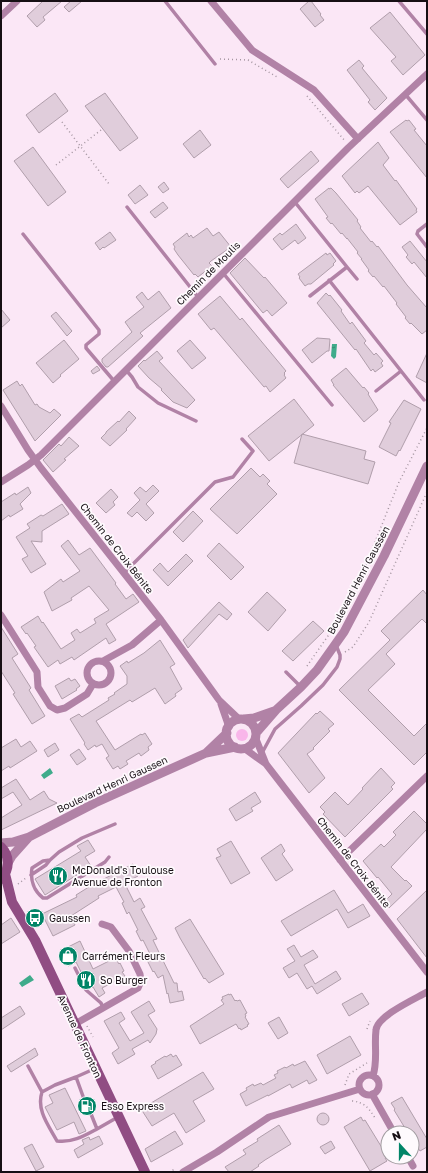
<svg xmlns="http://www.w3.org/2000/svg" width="428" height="1173" font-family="'Golos Text',sans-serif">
<defs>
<pattern id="water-ripples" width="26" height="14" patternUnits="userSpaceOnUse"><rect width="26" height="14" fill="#3fab8b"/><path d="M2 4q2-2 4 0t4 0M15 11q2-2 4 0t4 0" fill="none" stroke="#348a70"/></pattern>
</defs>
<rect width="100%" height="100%" fill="#fbe7f6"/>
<!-- grass -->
<path fill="#f9b6ea" d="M236 735a6 6 0 1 1 12 0a6 6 0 1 1-12 0Z"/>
<!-- water -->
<path fill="url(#water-ripples)" d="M332,344H337L336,357L334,359L331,356Z
M50,768L53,773L44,779L41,775Z
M30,975L34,980L22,987L19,983Z"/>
<!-- building -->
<path fill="#e0cddb" stroke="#b09eab" d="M43,1H62L43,17L45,20L37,27L27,16Z
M71,1H82L69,12L64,7Z
M309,1H311L321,14L320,15L324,20L315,27L300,9Z
M390,12L425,55L403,75L391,61L396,57L370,28Z
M359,60L364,66L362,68L387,98L375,110L368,102L370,100L347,70Z
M55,93L68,111L39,133L26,115Z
M105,93L138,138L120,151L85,106Z
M406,120L407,121L409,120L416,129L414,130L427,146V178L390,132Z
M200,130L211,145L194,158L183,144Z
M378,142L389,158L383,165L395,181L396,180L417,209L416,210L417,212L400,225L368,186L359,193L357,191L355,193L342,176Z
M33,147L66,192L48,206L14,161Z
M311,151L319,161L288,188L280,179Z
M164,182L169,189L163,193L158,187Z
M140,185L148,195L135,204L128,195Z
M329,188V189L331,188L336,193L358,220L357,221L361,227L360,228L371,242L372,241L377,247L378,246L407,285L427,308V330L422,334L411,323L410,324L405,318L406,317L396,304L397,303L384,286L383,287L374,276L373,277L368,271L369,270L361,259H362L357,253L358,252L347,238V239L342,233L341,234L332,223L331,224L326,218L328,217L315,199Z
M163,202L168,208L155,218L150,212Z
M296,224L306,238L298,244L295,240L282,250L273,239L280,233L282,235Z
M207,228L213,236L219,232L231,247L211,261L209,263L212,266L198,277L195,274L194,275L178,255L174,249L175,247L173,244L187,233L189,237L191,235L193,238Z
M110,232L116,240L104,248L103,247L100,250L95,243Z
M410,241L427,262V278L414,262L412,264L406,257L408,255L402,247Z
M326,253L327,255L330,253L336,261L333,264L334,265L311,284H308L305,286L299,278L300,277L298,274Z
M245,258L264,278L265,277L287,303L272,316L267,310L263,313L230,273Z
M159,291L171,308L140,333L143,336L108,367H106L102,362V359L132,332L125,322L144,307L136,297L142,292L148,300Z
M326,293L329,296L330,295L342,310L341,311L350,324L352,322L366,341L364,343L374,355L376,353L383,361L381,363L383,366L375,372L373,369L371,371L356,349L355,350L317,303Z
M220,296L240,320L242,318L286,371L284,373L285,374L284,375L286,378L270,392L266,386L264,387L214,328L211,330L198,314Z
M1,309L10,320L1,328Z
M56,312L72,331L67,336L51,316Z
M317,338L330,339L329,351H327L312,363L302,350Z
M64,340L79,359L60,375L61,376L53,383L36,363Z
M190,340L206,358L192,369L177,351Z
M157,351L163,358L159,361L195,400L187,408L173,402L161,390L162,389L149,378L138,366L144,360L145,361Z
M427,353V383L416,377Z
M97,366L100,370L93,374L91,371Z
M346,368L363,388L364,387L369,393L368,394L378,410L364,422L333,385H334L331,380Z
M17,381L20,386L22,384L35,405L37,404L39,407L50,413L54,409L61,415L35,441L3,390Z
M294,399L314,425L269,461L248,436Z
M404,400L421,409L400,451L399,450L396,456L379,447L391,423L389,422Z
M129,411L136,418L126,429L127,430L110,446L101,438L106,433V432L118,421L119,422Z
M302,434L366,451L364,459L375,462L368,484L294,463Z
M69,437L79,446L64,459L66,460L53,472L43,460L59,444L61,446Z
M251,468L260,477L263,474L270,481L267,484L277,494L237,534L210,509Z
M153,485L159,491L146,504L154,513L146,521L137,512L132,517L127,513L140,500L134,493L140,487L146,492Z
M28,487L31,493L20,504L23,509L10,517L9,515L1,521V502L15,493L16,495Z
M111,489L118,497L113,502L115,505L106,513L96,503Z
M62,504L69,514L42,531V542L31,541L46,564L31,573L22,559L28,556L16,537L30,528L27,524L41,515L43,516Z
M193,511L203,521L183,542L173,532Z
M68,540L79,555L90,548L116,583L115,584L126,599L133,594L139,602L106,624L116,640L109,644L106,638L74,660L72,657L60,664L58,660L48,667L34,647L36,646L27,633L26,634L21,627L38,616L42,623L43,622L61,649L75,640L71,633L77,629L80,633L96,623L94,619L109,610L89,586L71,598L72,600L52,611L44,592L61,579L63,582L80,571L61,546Z
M219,543L244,567L231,580L207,556Z
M186,554L193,561L168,586L153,570L160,563L168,572Z
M423,590L427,595V624L422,619L386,654L395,664L368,690L414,736L427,723V752L414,765L339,690L390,640L381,631Z
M267,592L286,610L268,631L248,612Z
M219,602L232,614L227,620L219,614L188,648L183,640Z
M313,621L324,631L293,661L282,651Z
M1,627L18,654L12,658L31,688L29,690L45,716L32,724L18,702L13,694L15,693L1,671Z
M160,640L175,664L170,667L182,689L175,694L176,696L165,704L155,688L132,702L130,700L96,721L115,750L141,734L142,735L145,733L152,744L148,747L149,750L141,756L139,753L126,761L128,764L120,769L118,766L113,769L106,758L109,756L102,744L96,747L95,745L88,750L84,744L85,743L70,719L79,714L82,717L109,700L108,698L115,694L114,693L127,684V676L120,666L127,661L128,663L144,653Z
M69,678L71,681L75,679L80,686L76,689L77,690L62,699L55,686Z
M320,711L334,724L328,729L330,731L313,748L314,749L307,754L325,778L309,793L278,753L316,713L317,714Z
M16,739L21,747L30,741L37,751L10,768L9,766L1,771V748Z
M55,743L59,750L48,757L44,750Z
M79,749L86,759L77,765L70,755Z
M381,768L395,783L391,787L393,789L345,837L323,814L325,812L320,807L335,792L348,805L363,789L362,788Z
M16,779L30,800L44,791L49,799L57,803L1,830V818L22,805L13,792L1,799V788Z
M255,792L261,802L251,808L253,811L236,821L229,809Z
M414,811L427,824V829L391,867L405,881L406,880L412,886L389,908L384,902L392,894L378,877L377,878L363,861L381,844L384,847L396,835L393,832Z
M88,840L95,851L85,857L91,866L45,895L35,879L81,851L77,846Z
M231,841L250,873L231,884L216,858L221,856L217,849Z
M281,844L285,851L282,854L293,870L276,881L261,858Z
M133,864L138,876L126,882L127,885L126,886L134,902L140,898L145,907L141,909L157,939L153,940L174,983H177L178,992L182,991L184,1000L170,1003L168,993L167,994L163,975L158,978L154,971L153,972L146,958L151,956L143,940L141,941L136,931L138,930L129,912L127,914L122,903L124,902L116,887L98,896L99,898L71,916L75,925L53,936L42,914L77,897L76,895L92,885Z
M334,890L348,913L363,904L370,916L348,928L337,909L291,936L281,921Z
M427,890V958L397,919Z
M11,918L20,932L1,944V925Z
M190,919L224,974L209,983L205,978L204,979L180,938L175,928Z
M80,941L93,969L115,958L119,964L120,963L124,971L122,972L125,976L102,988L105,993L99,997L93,987L89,988L76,962L68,966L60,951Z
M294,945L301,957L313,950L318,957L304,965L315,984L336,971L341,979L317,994L312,986L307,989L297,973L289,978L283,968L295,961L287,949Z
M362,993L369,1004L349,1016L342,1004Z
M229,994V995L231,994L235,1001L236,1000L237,1001L240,1000L247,1013L245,1014L246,1016L245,1017L249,1024L247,1025L248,1026L241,1030L240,1028L239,1029L236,1024L200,1044L190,1026L224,1004L221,1000L223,999L222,997Z
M149,1001L155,1011L148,1015L157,1029L156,1034L150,1043L148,1040L132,1049L135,1054L118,1064L112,1053L119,1048L104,1021L121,1012L125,1019L119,1023L130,1041L144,1033L131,1012Z
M20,1006L25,1014L1,1030V1018Z
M279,1017L288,1033L278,1039L268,1023Z
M350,1036L361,1055L327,1074L317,1055Z
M35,1048L38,1055L11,1072L7,1066Z
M171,1054L173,1057L176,1055L182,1065L158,1079L151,1066L156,1063L155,1062L165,1056L166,1057Z
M305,1061L317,1080L309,1084L307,1080L292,1088L290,1084L268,1096V1095L246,1106L240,1094L247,1090L246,1088L253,1084L254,1086L261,1083L263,1085L276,1078L274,1075L278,1073L277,1071L285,1067L286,1068L293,1064L294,1066Z
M203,1072L214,1089L193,1101L205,1121L186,1133L174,1113L152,1126L141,1109Z
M65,1088L86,1131L79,1134L74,1122L57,1130L45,1107L53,1103L49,1095Z
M402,1097L427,1139V1147L420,1151L418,1148L417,1149L412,1140V1133H408L394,1110L395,1109L391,1103Z
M317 1119a6 6 0 1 1 12 0a6 6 0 1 1-12 0Z
M361,1117L363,1121L365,1120L387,1156L385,1158L387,1161L370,1171L344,1127Z
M279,1125L291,1144L265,1160L258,1165L259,1166L250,1172H229L225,1167L246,1154L243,1150L258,1141L257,1139Z
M175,1131L183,1144L151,1162L145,1149Z
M99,1136L103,1144L78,1158L74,1150L84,1144L82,1140L89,1137L90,1140Z
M331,1141L335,1148L325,1154L320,1147Z
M32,1144L44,1167L36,1171L24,1148Z"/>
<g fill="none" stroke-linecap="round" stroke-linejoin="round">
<!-- path -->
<path stroke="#a596a1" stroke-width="1.5" stroke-dasharray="1 3" stroke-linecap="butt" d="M220,59L248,60L277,77
M307,96L345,141
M62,122L109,184
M56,165L101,130
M357,587L399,482L427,428
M345,652L353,647L369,622L427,492
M307,666L337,623
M18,884L26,878
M87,1026L93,1037
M367,1029L370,1021
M345,1085L349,1074L367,1063
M352,1101C364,1102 369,1108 375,1118
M169,1172L175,1169"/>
<!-- service -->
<path stroke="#b182a6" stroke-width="3.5" d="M165,1L215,64
M399,1L427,34
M405,94L427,120
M294,201L347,267L310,296
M127,207L198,297
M427,224L418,231L417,234L427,247
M23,234L99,330V334L86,345V348L114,381
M347,267L357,279
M223,273L332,405
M329,280L424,400
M126,370L132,377L138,387L158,403L196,421
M376,391L401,371
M124,573L215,482L233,477L253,451L242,439
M286,672L300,686
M262,753L275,729L301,706L323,685L337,667L340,659V655L336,645
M109,857L105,862L47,898H43C34,891 30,880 32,868L43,861L50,860L59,852L82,838L115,824
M31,875L46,865L50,860
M75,968L86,990L101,1003L103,1008
M28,1066L42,1092
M76,1077L55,1085L42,1092C36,1110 49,1126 57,1141C72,1143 84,1136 97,1129
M84,1099L76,1077L94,1069
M91,1114L97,1129L118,1117"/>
<!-- minor -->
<path stroke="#b182a6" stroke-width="7" d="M211,1L252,50L314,90L358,139
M1,16L17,1
M1,406L28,450L41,468L161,620L219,700L239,719
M1,482L28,465L41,455L348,148L427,74
M1,615L37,672L38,687L50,706L57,710L65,708L87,694L93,684
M87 673a12 12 0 1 1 24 0a12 12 0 1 1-24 0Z
M103,661L132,645L161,620
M221,704L229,727
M256,739L266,764
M245,749L266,764L427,972
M340,860L427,776
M75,1024L138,988L141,981L140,974L129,951L111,927L102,924
M359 1085a10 10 0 1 1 20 0a10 10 0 1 1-20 0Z
M373,1076C378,1060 374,1046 376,1030C377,1016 415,999 427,992
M372,1094L394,1133
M408,1157L413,1166
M183,1172L217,1152L269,1117L360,1089"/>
<!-- tertiary -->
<path stroke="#b182a6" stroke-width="9" d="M244,719L254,718L274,711
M226 734a15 15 0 1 1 30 0a15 15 0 1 1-30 0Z
M256,733L276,710L301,687L317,670L344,632L384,556L427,466
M206,753L227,733
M1,843L13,842L29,837L95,803L206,753L235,747
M8,863L12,856L29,837"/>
<!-- secondary -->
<path stroke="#904d83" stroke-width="10" d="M1,847C10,856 10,869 1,879
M5,874L12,902L35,940L145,1172"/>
</g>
<!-- icons -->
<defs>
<symbol id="restaurant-disc" viewBox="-11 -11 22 22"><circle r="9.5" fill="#018568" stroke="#fefafd"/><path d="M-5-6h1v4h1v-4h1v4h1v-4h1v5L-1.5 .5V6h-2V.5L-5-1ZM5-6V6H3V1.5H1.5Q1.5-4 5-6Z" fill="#fff"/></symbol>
<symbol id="bus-disc" viewBox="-11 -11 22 22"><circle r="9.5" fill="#018568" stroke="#fefafd"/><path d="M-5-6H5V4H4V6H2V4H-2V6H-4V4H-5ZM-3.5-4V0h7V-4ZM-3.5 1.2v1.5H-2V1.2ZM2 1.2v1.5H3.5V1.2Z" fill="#fff"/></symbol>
<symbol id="shop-disc" viewBox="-11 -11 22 22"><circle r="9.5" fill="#018568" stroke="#fefafd"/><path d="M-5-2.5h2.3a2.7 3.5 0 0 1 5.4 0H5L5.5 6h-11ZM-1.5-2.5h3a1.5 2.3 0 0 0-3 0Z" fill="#fff"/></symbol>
<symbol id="fuel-disc" viewBox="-11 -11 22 22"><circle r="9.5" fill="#018568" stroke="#fefafd"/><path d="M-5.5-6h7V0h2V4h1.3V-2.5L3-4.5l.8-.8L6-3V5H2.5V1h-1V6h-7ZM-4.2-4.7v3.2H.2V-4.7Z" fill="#fff"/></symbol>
</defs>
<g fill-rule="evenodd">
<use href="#restaurant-disc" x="47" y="865" width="22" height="22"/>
<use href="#bus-disc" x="24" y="907" width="22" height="22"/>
<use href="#shop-disc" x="57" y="945" width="22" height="22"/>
<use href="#restaurant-disc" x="75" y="969" width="22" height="22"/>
<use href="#fuel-disc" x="76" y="1095" width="22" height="22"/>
</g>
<g text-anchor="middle" stroke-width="3.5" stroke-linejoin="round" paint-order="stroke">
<!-- street labels -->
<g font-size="10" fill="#160f14" stroke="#fefafd">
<text transform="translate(208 273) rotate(-45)" y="4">Chemin de Moulis</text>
<text transform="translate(117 548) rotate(52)" y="4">Chemin de Croix Bénite</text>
<text transform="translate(358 580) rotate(-62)" y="4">Boulevard Henri Gaussen</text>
<text transform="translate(112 784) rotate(-25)" y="4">Boulevard Henri Gaussen</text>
<text transform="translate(354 862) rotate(52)" y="4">Chemin de Croix Bénite</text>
<text transform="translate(80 1036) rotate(65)" y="4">Avenue de Fronton</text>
</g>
<!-- poi labels -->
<g font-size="10" fill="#160f14" stroke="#fefafd" text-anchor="start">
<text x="72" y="874">McDonald's Toulouse<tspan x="72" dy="12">Avenue de Fronton</tspan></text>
<text x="49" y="922">Gaussen</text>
<text x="82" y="960">Carrément Fleurs</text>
<text x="100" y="984">So Burger</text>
<text x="101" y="1110">Esso Express</text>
</g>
</g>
<!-- border -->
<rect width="428" height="1173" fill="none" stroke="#160f14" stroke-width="4"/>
<!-- north arrow -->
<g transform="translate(400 1145) rotate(339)"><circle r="19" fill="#fefafd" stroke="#a19ca0"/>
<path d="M0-3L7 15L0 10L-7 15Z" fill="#018568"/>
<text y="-6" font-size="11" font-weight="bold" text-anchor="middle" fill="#160f14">N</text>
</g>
</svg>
